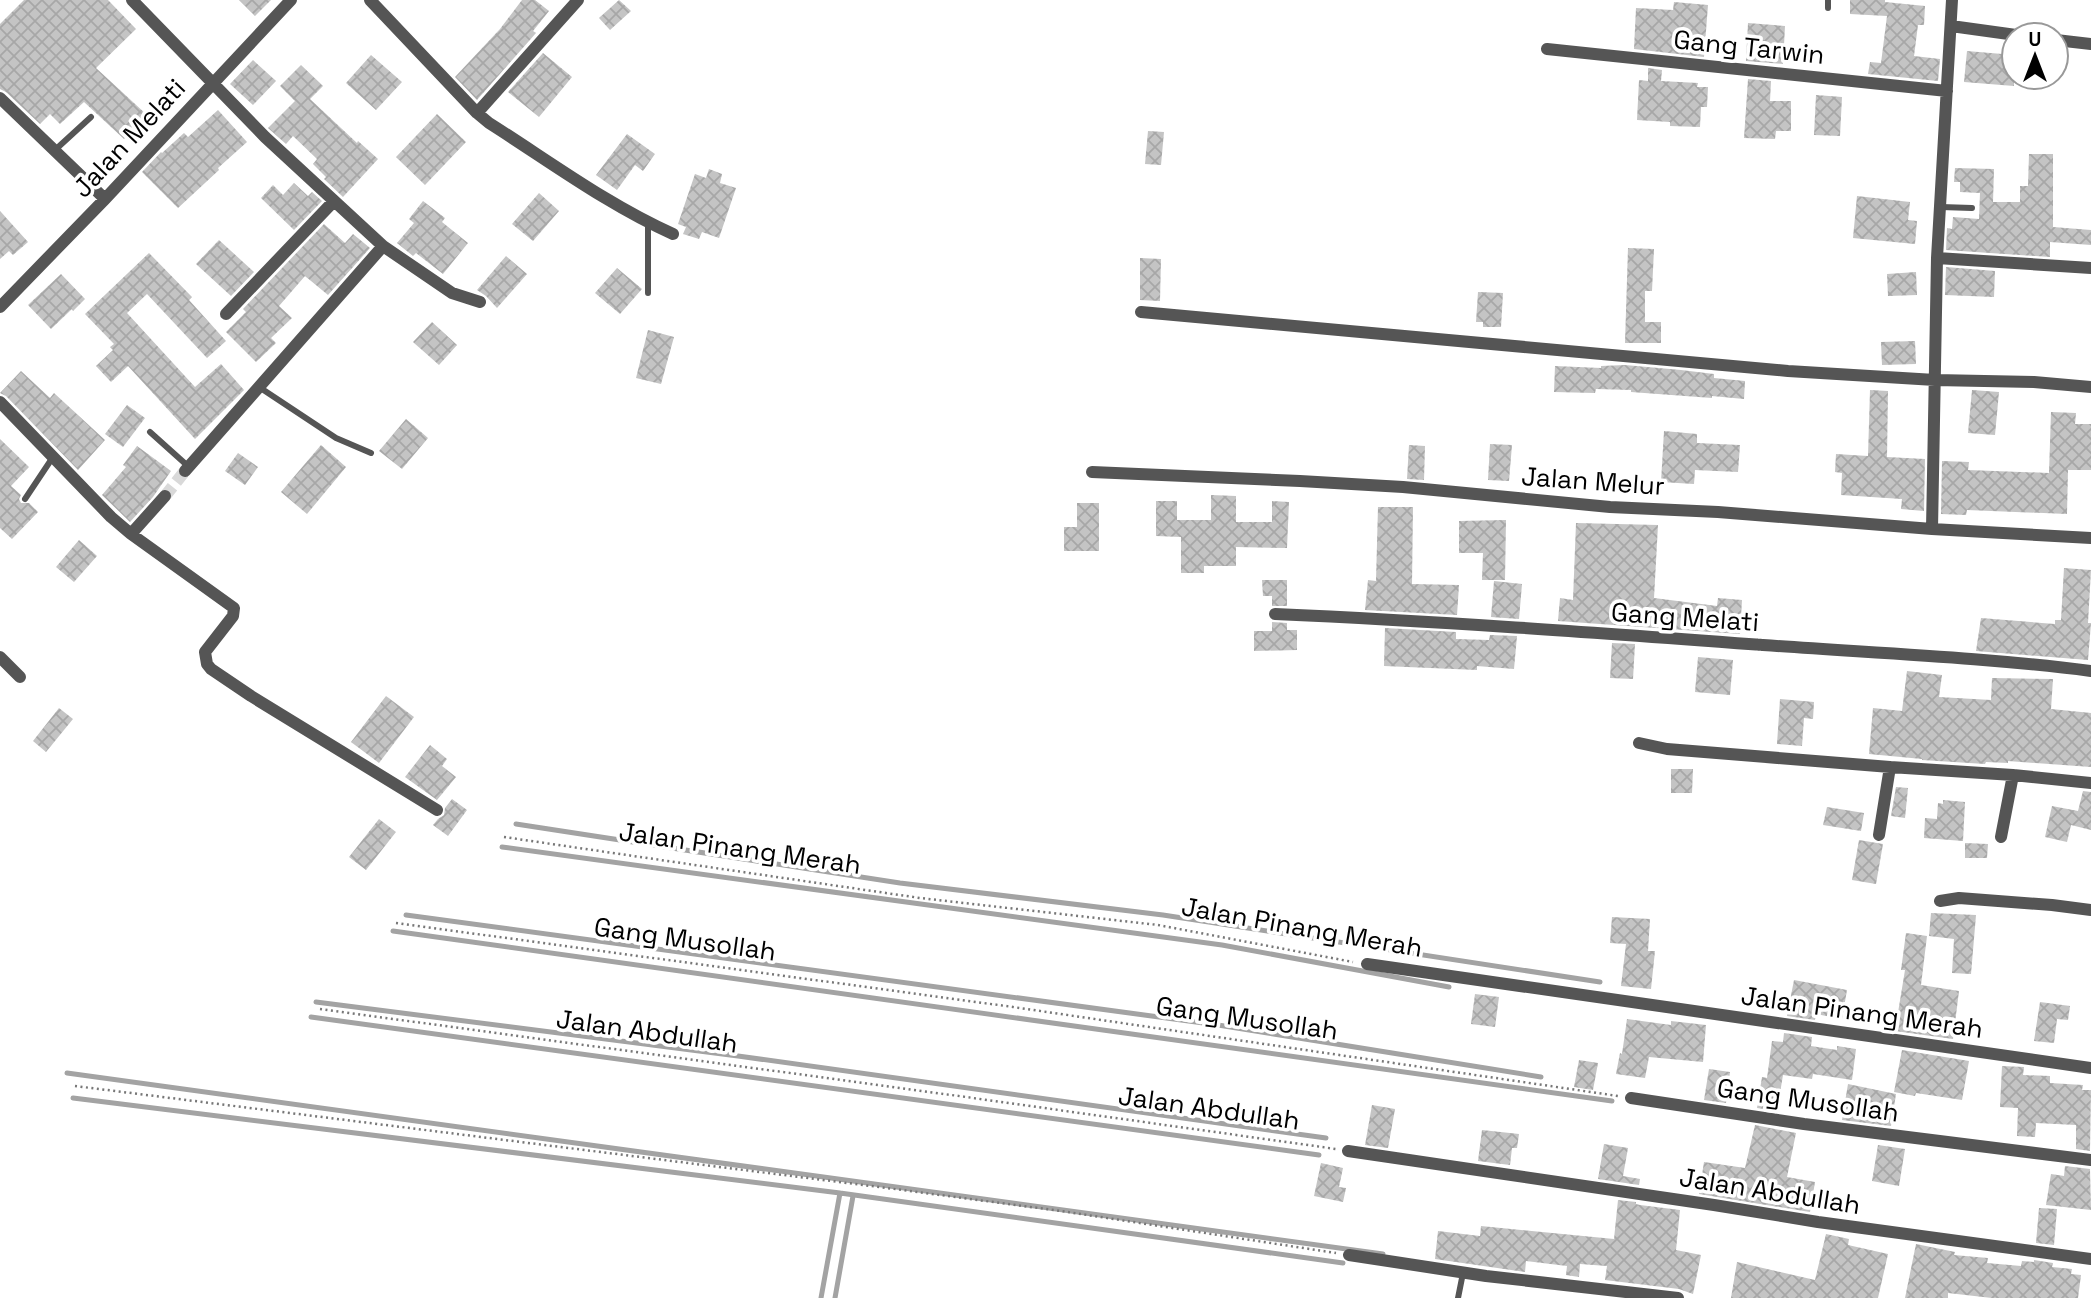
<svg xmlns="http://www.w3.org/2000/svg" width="2091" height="1298" font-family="'Space Grotesk',sans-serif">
<defs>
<pattern id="building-cross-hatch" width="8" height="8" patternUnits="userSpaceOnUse" patternTransform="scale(1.75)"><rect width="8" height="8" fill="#c4c4c4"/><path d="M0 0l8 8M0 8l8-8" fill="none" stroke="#a7a7a7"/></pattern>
</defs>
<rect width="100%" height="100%" fill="#fff"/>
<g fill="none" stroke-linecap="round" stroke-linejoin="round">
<!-- stream -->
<path stroke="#a3a3a3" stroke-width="5" d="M516,824L900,883L1163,915L1600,982
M502,847L1222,945L1449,987
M406,915L1218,1025L1541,1077
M393,931L1612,1101
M316,1002L738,1056L1326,1138
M311,1017L1319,1155
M67,1073L1383,1254
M73,1098L840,1193L1343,1263
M821,1298L840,1193
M835,1298L853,1196"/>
</g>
<!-- building -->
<path fill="url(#building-cross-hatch)" d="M24,0H108L136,29L96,68L147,115L124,139L84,102L60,124L50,114L40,124L6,92L0,89V24Z
M239,0H271L255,16Z
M522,0H535L549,11L533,31L536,33L529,41L477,100L455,77L500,29Z
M619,0L631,11L610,30L599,18Z
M1850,0H1885V2L1925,6L1924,25H1918L1914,56L1940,59L1938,81L1868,74L1870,62L1881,63L1887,16L1850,14Z
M1674,2L1708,5L1704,57L1634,49L1636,8L1673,10Z
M1748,23L1785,26L1783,64L1746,61Z
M1967,51L2014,55V86L1964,82Z
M543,53L572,77L539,117L508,92Z
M371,55L402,82L376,110L346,83Z
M253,60L276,81L253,105L230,84Z
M301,65L323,86L310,99L357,143L358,141L378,159L343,197L324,179L326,177L313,164L317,159L293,136L286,144L268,128L295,101L280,86Z
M1648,68L1662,70L1661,81L1698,83L1697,87H1708L1707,107H1701L1700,127L1670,126V122L1637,120L1639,80L1648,81Z
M1748,79L1771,81L1770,101H1791V131H1776L1775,139L1744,138Z
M1816,95L1842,97L1840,136L1814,135Z
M218,110L247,142L218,168L219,170L178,208L142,172L161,152L162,153L184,133L188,137Z
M437,114L466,142L425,185L396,157Z
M1148,131L1164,132L1161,165L1145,164Z
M627,134L655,154L643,171L635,165L617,190L596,175Z
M2029,154H2053V227L2091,230V245L2050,242V257L1946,250L1947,228L1952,229L1953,217L1979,219L1980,193L1960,192V182H1954L1955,168L1994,169L1993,202H2020V186H2028Z
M709,169L722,174L720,183L736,188L719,238L702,232L699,239L683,234L686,227L678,224L695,174L706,178Z
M294,183L308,196L312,192L322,201L294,230L261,198L273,185L283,195Z
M539,193L559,211L533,241L512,224Z
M1857,196L1910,202L1908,220L1917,221L1915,244L1853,238Z
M423,201L445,218L442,222L468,243L443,274L416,253L413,256L397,243L414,223L409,219Z
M0,211L28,242L13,255L9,251L0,259Z
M324,224L345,243L353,234L370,248L328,295L305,276L279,306L292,318L271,338L276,343L256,362L226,332L246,312L243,309Z
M219,240L254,272L231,296L196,264Z
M1628,248L1654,249L1652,291H1645V322H1661V343H1625Z
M149,253L192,297L189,300L226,341L207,358L147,294L127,313L195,387L221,364L244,390L195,439L128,366L111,382L96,366L113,350L110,347L114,344L85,314Z
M506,256L527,274L497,308L486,296L477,290Z
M1140,258L1161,259L1160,301L1140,300Z
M1946,267L1995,271L1994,297L1945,295Z
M617,268L642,289L620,314L595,293Z
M1916,272L1917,295L1888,296L1887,274Z
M61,274L85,299L73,311L72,309L51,329L28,305Z
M1478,292L1503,293L1501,327H1483V322H1476Z
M432,322L457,345L439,365L413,342Z
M648,330L674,337L661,384L636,378Z
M1915,341L1916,364L1882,365L1881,342Z
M1625,365L1681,370L1714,374V378L1745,381L1744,399L1712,396V398L1631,392V390L1596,389L1595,393L1554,392L1555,366L1601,368V366Z
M21,371L50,398L54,393L105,440L78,470L6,396L0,393Z
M1870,390L1888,391L1887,457L1925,459L1924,511L1901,509L1902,499L1841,495L1842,473L1835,472L1836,454L1868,456Z
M1972,390L1999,392L1995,435L1968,433Z
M127,405L145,418L123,447L105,434Z
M2051,412L2076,413L2075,424H2091V470H2068L2067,514L1967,510L1966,515L1941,514L1942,461L1969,462L1968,470L2049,473Z
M406,419L428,438L402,469L379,451Z
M1664,431L1697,434V443L1740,445L1738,472L1695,470L1694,484L1661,482Z
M0,439L29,467L11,486L21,495L19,499L21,503H29L38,512L12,539L0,528Z
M1490,444L1512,445L1509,481L1488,480Z
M321,445L346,467L307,514L281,492Z
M1409,445L1425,446L1424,480L1407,479Z
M137,446L171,471L153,497L130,522L102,495L126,467L123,465Z
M238,453L258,467L245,485L225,471Z
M1211,495L1236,496V522H1272V501L1289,502L1287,548L1236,547V566H1204V573H1181V537L1156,536V501H1177V520H1211Z
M1077,503H1099V551H1064V527H1077Z
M1378,507H1413L1412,584L1459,585L1457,615L1365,610L1368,580L1376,581Z
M1506,520L1505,580H1482L1483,553H1459V521Z
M1576,523L1658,525L1654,598L1717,606L1718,598L1742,600L1740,634L1558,621L1560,598L1573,600Z
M79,540L97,556L74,582L56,567Z
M2064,568L2091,570L2088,623H2091L2088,660L1976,651L1981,618L2055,624V620H2061Z
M1262,580H1287V606H1272V596H1263Z
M1494,581L1522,584L1519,619L1491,617Z
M1272,622L1287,623V630H1297V650L1254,651V631H1272Z
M1385,628L1456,632V639L1489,640L1490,635L1517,636L1514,669L1477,666V670L1384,666Z
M1612,643L1635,644L1633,679L1610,678Z
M1698,657L1733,660L1730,695L1695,692Z
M1907,671L1942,675L1939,697L1991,700L1992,678L2053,679L2051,709L2091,713V767L2008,761V763L1986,762L1985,764L1922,760V759L1869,754L1873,708L1902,711Z
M386,696L414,717L379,763L351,742Z
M1780,699L1814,702L1813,719L1804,718L1802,746L1777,744Z
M59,708L73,719L46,752L33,741Z
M430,745L447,759L442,766L456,777L437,800L405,777Z
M1671,769H1693L1692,793H1671Z
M1896,787L1908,788L1905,818L1891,816Z
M2083,791L2091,792V830L2071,825L2067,842L2045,837L2052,806L2078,811Z
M452,799L467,810L448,836L433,825L438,819L444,815L445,808Z
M1943,800L1965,802L1963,841L1924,838L1925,818L1937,819L1938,803L1943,804Z
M1827,807L1864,813L1861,831L1823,825Z
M379,819L396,832L366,870L349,857Z
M1859,840L1883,844L1876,884L1852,880Z
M1965,843L1988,844L1987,858H1965Z
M1931,913L1976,915L1971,974L1952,973L1954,939L1929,936Z
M1612,917L1650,919L1648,951H1655L1651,989L1621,986L1626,944L1610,943Z
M1906,933L1927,936L1921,985L1959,991L1953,1039L1895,1031L1905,970H1901Z
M1794,980L1847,990L1842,1019L1816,1014L1815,1020L1787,1016Z
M1475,994L1499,997L1495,1027L1471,1024Z
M2040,1002L2070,1006L2068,1020L2057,1019L2054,1043L2034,1041Z
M1627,1019L1671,1025V1021L1706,1025L1703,1062L1649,1057L1645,1078L1616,1074L1620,1053L1622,1054Z
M1784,1033L1812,1037L1811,1046L1837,1050V1046L1856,1049L1852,1080L1813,1074L1812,1079L1783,1075L1777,1111L1757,1108L1762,1077L1767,1078L1772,1041L1783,1042Z
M1902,1050L1969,1061L1962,1100L1916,1093L1915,1096L1894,1092Z
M1579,1060L1598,1063L1593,1090L1574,1087Z
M2002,1066L2024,1067L2023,1075L2050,1076V1083L2083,1085L2082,1090H2091L2090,1151L2076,1149V1125L2036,1123L2035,1137L2017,1136L2018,1108L2000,1107Z
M1709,1069L1730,1072L1726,1103L1704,1100Z
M1848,1084L1896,1094L1891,1126L1842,1120Z
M1372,1105L1395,1109L1388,1148L1365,1145Z
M1755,1125L1796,1133L1787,1177L1815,1182L1810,1212L1699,1194L1704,1162L1745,1168Z
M1482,1130L1519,1134L1517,1148H1512L1510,1165L1478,1161Z
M1604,1144L1628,1148L1623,1176L1640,1179L1639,1185L1598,1179Z
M1878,1145L1905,1149L1899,1186L1872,1181Z
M1321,1163L1343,1168L1339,1187L1346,1188L1343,1202L1314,1196Z
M2065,1166L2090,1169L2091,1210L2046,1205L2051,1174L2064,1176Z
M1618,1200L1636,1202V1204L1640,1205L1680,1210L1676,1250L1701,1255L1693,1294L1679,1289L1605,1280L1607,1266L1580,1264L1579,1277L1566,1275L1567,1266L1526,1261L1525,1272L1435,1259L1438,1231L1480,1236L1481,1226L1614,1239Z
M2039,1208L2057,1209L2054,1245L2036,1243Z
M1826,1234L1849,1239L1848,1245L1888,1254L1878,1298H1731L1737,1262L1815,1280Z
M1916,1244L1955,1252L1954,1255L1988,1258L1987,1263L2021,1266L2022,1261L2034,1262V1260L2053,1263L2052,1267L2072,1269L2071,1274L2081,1275L2078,1298H1992L1948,1293V1298H1905Z"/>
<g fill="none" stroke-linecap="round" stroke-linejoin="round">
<!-- minor-tunnel -->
<path stroke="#d9d9d9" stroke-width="12" stroke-dasharray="12 6" stroke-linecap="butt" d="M165,496L185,471"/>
<!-- path -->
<path stroke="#777" stroke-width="2.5" stroke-dasharray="2 3.5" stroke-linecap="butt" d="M504,837L920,898L1158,925L1353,962
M396,923L1013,1007L1618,1096
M320,1009L966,1097L1336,1149
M75,1086L887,1188L1061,1211L1336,1253"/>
<!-- service -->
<path stroke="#555" stroke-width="6" d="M1828,8V0
M55,150L91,117
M1941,207L1972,208
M648,223V293
M259,387L336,438L371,453
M150,432L189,467
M25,499L53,457
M1458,1298L1463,1273"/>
<!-- minor -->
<path stroke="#555" stroke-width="12" d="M132,0L265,137L383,246L452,293L480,302
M370,0L477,113L489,123C549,161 608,205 673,234
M1951,26L2016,35
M2056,40L2091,44
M1547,49L1947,91
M0,98L105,199
M477,113L578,0
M1937,258L2091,268
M0,307L105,199L291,0
M1141,312L1788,371L1935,380L2034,382L2091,387
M226,314L334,201
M0,402L111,517L131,534L165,496
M185,471L383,246
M1092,472L1300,481L1403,487L1610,507L1718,512L1932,529L2091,538
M1932,529L1937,258L1952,0
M131,534L234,608L233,616L205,652L207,664L211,669L251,696L437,810
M1275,614C1438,621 1600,633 1763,645C1872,653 1982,657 2091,671
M0,657L20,677
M1639,743L1667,749L1890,767L2013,775L2091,783
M1879,835L1890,767
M2001,837L2013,775
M1940,901L1959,898L2052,905L2091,910
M1367,964L2091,1068
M1631,1098L1804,1124L2091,1160
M1348,1151L1714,1205L1818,1222L2091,1259
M1349,1255L1486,1276L1678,1298"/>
</g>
<g text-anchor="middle" stroke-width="7" stroke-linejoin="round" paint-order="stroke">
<!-- street labels -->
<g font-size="26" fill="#000" stroke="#fff">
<text transform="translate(1749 47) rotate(6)" y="9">Gang Tarwin</text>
<text transform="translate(129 138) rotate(-47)" y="9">Jalan Melati</text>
<text transform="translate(1593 481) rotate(4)" y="9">Jalan Melur</text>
<text transform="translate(1685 617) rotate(4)" y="9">Gang Melati</text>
<text transform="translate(740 848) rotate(8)" y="9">Jalan Pinang Merah</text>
<text transform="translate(1302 927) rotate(10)" y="9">Jalan Pinang Merah</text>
<text transform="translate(685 939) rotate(8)" y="9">Gang Musollah</text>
<text transform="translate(1862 1012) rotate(8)" y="9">Jalan Pinang Merah</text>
<text transform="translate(1247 1018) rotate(8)" y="9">Gang Musollah</text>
<text transform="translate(647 1031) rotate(8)" y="9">Jalan Abdullah</text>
<text transform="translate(1808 1100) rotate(8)" y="9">Gang Musollah</text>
<text transform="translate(1209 1108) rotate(8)" y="9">Jalan Abdullah</text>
<text transform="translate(1770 1191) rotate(9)" y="9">Jalan Abdullah</text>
</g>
</g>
<!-- north arrow -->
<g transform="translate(2035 56)"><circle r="33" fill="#ffffff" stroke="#999999" stroke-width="2"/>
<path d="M0-5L12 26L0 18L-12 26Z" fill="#000000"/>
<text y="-10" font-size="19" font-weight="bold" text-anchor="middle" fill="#000000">U</text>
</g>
</svg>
